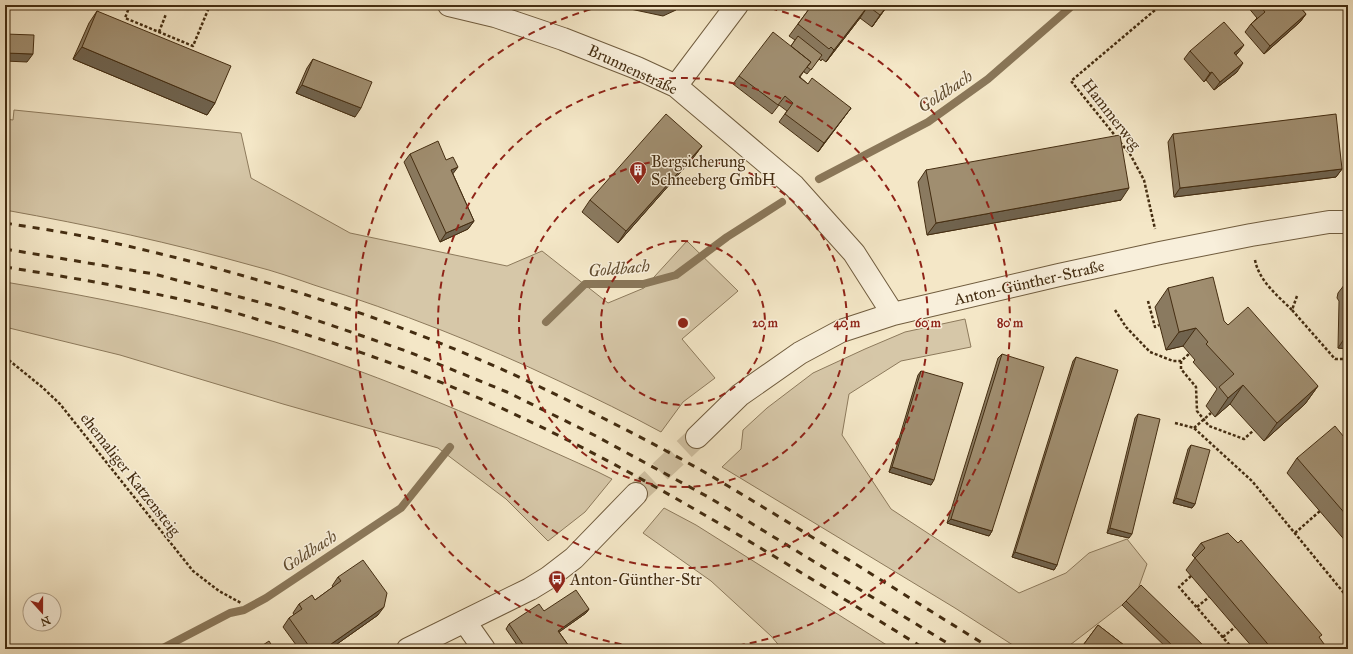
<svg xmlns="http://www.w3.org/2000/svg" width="1353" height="654" font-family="'IM FELL Great Primer',serif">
<rect width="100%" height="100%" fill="#f4e7c7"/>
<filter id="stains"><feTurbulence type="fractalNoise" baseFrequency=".005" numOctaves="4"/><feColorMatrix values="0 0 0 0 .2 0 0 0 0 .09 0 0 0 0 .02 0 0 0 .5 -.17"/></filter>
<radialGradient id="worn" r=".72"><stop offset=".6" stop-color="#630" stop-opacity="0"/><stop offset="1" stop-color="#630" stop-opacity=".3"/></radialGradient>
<!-- green -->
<path fill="#d6c7a8" stroke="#8d7a5c" d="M14,110L241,133L251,178L350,233L507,266L542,251L608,303L644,288L687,241L738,291L682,339L715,378L683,402L661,432C628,414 595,398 561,382C481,344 399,312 314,285C294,278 274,271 254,266C172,243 89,225 5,210V119L13,120Z
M5,282C96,297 186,315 275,342C386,377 492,424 598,472L612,479L585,512L548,541L506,499L438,448L283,404L120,355L5,327Z
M965,319L971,347L901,361L849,394L842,435L891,509L1019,593L1066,573L1089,553L1127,539L1147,564L1138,589L1122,605L1070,645L1072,649H1019L955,608L722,467L741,449L743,430L767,408L813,373L865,349L905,332Z
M664,508L696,525L893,649H782L771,636L711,581L643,533Z"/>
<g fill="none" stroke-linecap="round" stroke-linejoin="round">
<!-- stream -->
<path stroke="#8a7759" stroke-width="8" d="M819,179L928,122L988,79L1073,5
M546,322L585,284H643L676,275L727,237L782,202
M161,649L230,613L244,610L266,598L401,508L450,447"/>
<!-- minor-tunnel -->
<path stroke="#d1c2a3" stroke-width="22" stroke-dasharray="22 11" stroke-linecap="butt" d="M636,494L697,437"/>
<defs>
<path id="minor" d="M449,5L495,16L563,39L637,68L676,86L794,186L854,253L893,314
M676,86L737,5
M697,437L740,395L800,353L841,331L893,314L1059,275L1160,253L1251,235L1329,222H1348
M465,622L484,649
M408,649L530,589L548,578L574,558L636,494"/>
</defs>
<!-- minor casing -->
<use href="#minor" stroke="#705c3e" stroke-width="24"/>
<!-- path -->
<path stroke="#442d11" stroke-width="2.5" stroke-dasharray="3 2" stroke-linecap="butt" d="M130,5L125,18L193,46L210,5
M159,32L166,14
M1117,138L1071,81L1161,5
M1120,142L1130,154L1144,180L1155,229
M1255,260C1259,281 1278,296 1292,310
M1297,296L1292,310L1335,359H1348
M1148,301L1155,327L1159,325
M1115,310L1126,327L1150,352L1173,361H1181L1189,354
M5,357L42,387L60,404L193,571L219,591L241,603
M1181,361V369L1196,387L1197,411L1209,426L1244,439L1254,430
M1175,423L1194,428L1252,481L1348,598
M1194,428L1211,413
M1295,533L1320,511
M1191,576L1179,587L1233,649
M1197,607L1209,597
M1223,637L1235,627"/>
<!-- minor -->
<use href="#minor" stroke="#f8efdb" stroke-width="22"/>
<!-- rail -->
<path stroke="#442d11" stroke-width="3" stroke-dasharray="7 7" stroke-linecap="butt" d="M5,223C35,228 66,232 96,239C263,275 427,329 579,406C629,431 680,457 728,486C817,539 904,595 992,649
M5,249L154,274L281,308L409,352L507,392L594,435L710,498L957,649
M5,267C75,278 144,290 213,307C239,313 265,322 291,330C361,351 432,377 499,407C646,474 787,564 925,649"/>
</g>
<!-- wall -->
<path fill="#8a7a60" stroke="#442d11" d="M812,5H888L872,27L860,18L826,62L822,59L821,61L819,59L807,74L804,72V71L800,77L808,84L851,108L818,152L779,122L787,111L779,105L772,114L733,84L739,76L791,46L795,40L789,36Z
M1247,5H1298L1306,14L1300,22L1264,54L1245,32L1251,24L1257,18L1247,6Z
M97,11L215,103L207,115L73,59L89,23Z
M1190,51L1238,53L1236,55L1237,72L1214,90L1206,80L1204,82L1184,59Z
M313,59L355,117L296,93L307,68Z
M1173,134L1342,169L1336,177L1174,197L1168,142Z
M702,146L693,158L618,243L582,212L590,200Z
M410,154L453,174L474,221L468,229L440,242L404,162Z
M926,170L1121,200L927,235L918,182Z
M1348,280V349L1338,348L1339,301L1337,298L1338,293Z
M1168,288L1224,321L1228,325L1318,386L1305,404L1264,441L1230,404L1215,417L1206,406L1217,389L1193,362L1195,360L1183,346L1166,350L1155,307Z
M1002,354L992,531L989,536L947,523L998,358Z
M1076,357L1057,565L1054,570L1012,557L1073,361Z
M921,371L931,485L889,472L918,375Z
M1138,414L1129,538L1107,533L1135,418Z
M1348,442V544L1287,473L1297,458Z
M1191,445L1195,504L1192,508L1173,503L1188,449Z
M1201,543L1319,638L1327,649H1254L1186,570L1195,558L1192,555Z
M338,577L378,615L330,649H299L283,627L289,618L294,615L293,613L299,604L315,600L333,587L332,586Z
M1126,601L1207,649H1168L1122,605Z
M589,609L586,613L559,632L571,649H520L506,629L509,624L544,611Z
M1098,625L1129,649H1082L1081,648Z"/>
<!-- shaded-wall -->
<path fill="#70634e" stroke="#442d11" d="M622,5H680L676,10L663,16L621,7Z
M888,5L872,27L880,15Z
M868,6L860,18L826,62L834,50Z
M1306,14L1300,22L1264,54L1270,46Z
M1244,45L1238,53L1228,61L1234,53Z
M82,47L215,103L207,115L73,59Z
M5,53L33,54L27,62L5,61Z
M1243,63L1237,72L1214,90L1220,82Z
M1212,72L1206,80L1204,82L1210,73Z
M302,85L361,108L355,117L296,93Z
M851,108L818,152L824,143Z
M702,146L693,158L618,243L626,231Z
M458,167L452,175L451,170Z
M1342,169L1336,177L1174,197L1180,188Z
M1129,188L1121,200L927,235L936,223Z
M474,221L468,229L440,242L446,233Z
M1196,328L1183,346L1166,350L1179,332Z
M1346,336H1348V349L1338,348Z
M1243,385L1230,404L1215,417L1228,398Z
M1318,386L1305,404L1264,441L1277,423Z
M892,467L934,480L931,485L889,472Z
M1176,498L1195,504L1192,508L1173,503Z
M951,519L992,531L989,536L947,523Z
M1110,528L1132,534L1129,538L1107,533Z
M1015,552L1057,565L1054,570L1012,557Z
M384,607L378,615L330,649H324Z
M589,609L586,613L555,635L558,631Z"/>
<!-- building -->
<path fill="#a08e70" stroke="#442d11" d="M812,5H888L880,15L868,6L834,50L831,47L829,49L798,24Z
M1259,5H1298L1306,14L1270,46L1251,24L1265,12Z
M97,11L231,66L215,103L82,47Z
M1224,22L1244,45L1234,53L1243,63L1220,82L1212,72L1210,73L1190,51Z
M773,32L811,62L799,77L808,84L812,78L851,108L824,143L785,114L793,103L785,96L778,105L739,76Z
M5,34L34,35L33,54L5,53Z
M798,36L822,55L811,70L807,67L811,62L791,46Z
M313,59L372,82L361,108L302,85Z
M666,114L702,146L626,231L590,200Z
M1336,114L1342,169L1180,188L1173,134Z
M1120,135L1129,188L936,223L926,170Z
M438,141L446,160L453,157L458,167L451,170L474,221L446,233L410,154Z
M1213,277L1224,321L1228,325L1248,307L1318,386L1277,423L1243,385L1228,398L1219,387L1234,374L1206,344L1208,342L1196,328L1179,332L1168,288Z
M1348,280V336H1346L1347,289L1346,286V281Z
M1002,354L1044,367L992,531L951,519Z
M1076,357L1118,370L1057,565L1015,552Z
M921,371L963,383L934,480L892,467Z
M1138,414L1160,419L1132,534L1110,528Z
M1335,426L1348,442V517L1297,458Z
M1191,445L1210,450L1195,504L1176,498Z
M1228,533L1238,543L1241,540L1322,635L1319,637L1327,648V649H1272L1200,564L1195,558L1205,548L1201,543Z
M363,560L387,593L384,607L324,649H311L289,618L302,609L299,604L312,595L315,600L341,581L338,577Z
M1141,585L1207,649H1176L1126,601Z
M576,590L589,609L558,631L571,649H526L509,624L539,604L544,611Z
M1098,625L1129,649H1091L1084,644Z
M269,641L274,649H257Z"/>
<!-- distance rings -->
<g fill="none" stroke="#8f2418" stroke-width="2" stroke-dasharray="7 5">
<circle cx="683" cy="323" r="82"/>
<circle cx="683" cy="323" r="164"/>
<circle cx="683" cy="323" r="245"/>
<path d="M657 649A327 327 0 0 1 607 5M759 5A327 327 0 0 1 709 649"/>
</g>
<!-- icons -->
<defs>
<symbol id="building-pin" viewBox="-11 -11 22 30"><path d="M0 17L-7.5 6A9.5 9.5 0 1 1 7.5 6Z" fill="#8f2418" stroke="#f8efdb"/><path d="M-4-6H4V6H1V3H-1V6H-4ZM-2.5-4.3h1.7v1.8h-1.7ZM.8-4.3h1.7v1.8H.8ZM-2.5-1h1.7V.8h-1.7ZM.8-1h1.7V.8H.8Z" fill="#fff"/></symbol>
<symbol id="bus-pin" viewBox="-11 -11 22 30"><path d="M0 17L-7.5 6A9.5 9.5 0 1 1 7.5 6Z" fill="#8f2418" stroke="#f8efdb"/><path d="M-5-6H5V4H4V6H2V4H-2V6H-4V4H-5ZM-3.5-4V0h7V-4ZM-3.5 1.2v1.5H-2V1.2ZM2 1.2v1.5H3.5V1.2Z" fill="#fff"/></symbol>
</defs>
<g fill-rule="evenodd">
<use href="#building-pin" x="628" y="160" width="20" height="27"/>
<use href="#bus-pin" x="547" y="569" width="20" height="27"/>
</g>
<g text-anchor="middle" stroke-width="3" stroke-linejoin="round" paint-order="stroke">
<!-- street labels -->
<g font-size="16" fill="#442d11" stroke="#f8efdb">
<text transform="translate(633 69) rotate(25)" y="6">Brunnenstraße</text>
<text transform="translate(1112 114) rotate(52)" y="6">Hammerweg</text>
<text transform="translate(1029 282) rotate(-13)" y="6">Anton-Günther-Straße</text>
<text transform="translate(131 474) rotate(52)" y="6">ehemaliger Katzensteig</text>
</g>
<!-- poi labels -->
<g font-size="16" fill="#442d11" stroke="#f8efdb" text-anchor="start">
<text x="651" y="167">Bergsicherung<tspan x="651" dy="18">Schneeberg GmbH</tspan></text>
<text x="570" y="585">Anton-Günther-Str</text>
</g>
<!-- water labels -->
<g font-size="17" font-style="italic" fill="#614c2f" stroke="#f8efdb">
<text transform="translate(945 91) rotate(-34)" y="6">Goldbach</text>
<text transform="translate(619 268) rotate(-5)" y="6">Goldbach</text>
<text transform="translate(309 551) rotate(-33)" y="6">Goldbach</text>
</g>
</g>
<circle cx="683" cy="323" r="6" fill="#8f2418" stroke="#f8efdb" stroke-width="2"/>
<g font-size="12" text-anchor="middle" font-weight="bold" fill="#8f2418" stroke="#f8efdb" stroke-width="3" stroke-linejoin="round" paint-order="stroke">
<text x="765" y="327">20 m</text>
<text x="847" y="327">40 m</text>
<text x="928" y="327">60 m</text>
<text x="1010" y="327">80 m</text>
</g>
<!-- margin -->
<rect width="1353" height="654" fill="none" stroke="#f4e7c7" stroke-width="20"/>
<rect x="6" y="6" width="1341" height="642" fill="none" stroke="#442d11" stroke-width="2"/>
<rect x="10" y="10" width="1333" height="634" fill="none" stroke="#442d11"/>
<!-- north arrow -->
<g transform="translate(42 612) rotate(159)"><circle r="19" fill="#f8efdb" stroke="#b0a18a"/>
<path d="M0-3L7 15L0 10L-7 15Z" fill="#8f2418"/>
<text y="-6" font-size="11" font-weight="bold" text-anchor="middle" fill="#442d11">N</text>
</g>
<rect width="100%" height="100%" filter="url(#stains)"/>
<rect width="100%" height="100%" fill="url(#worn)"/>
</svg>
